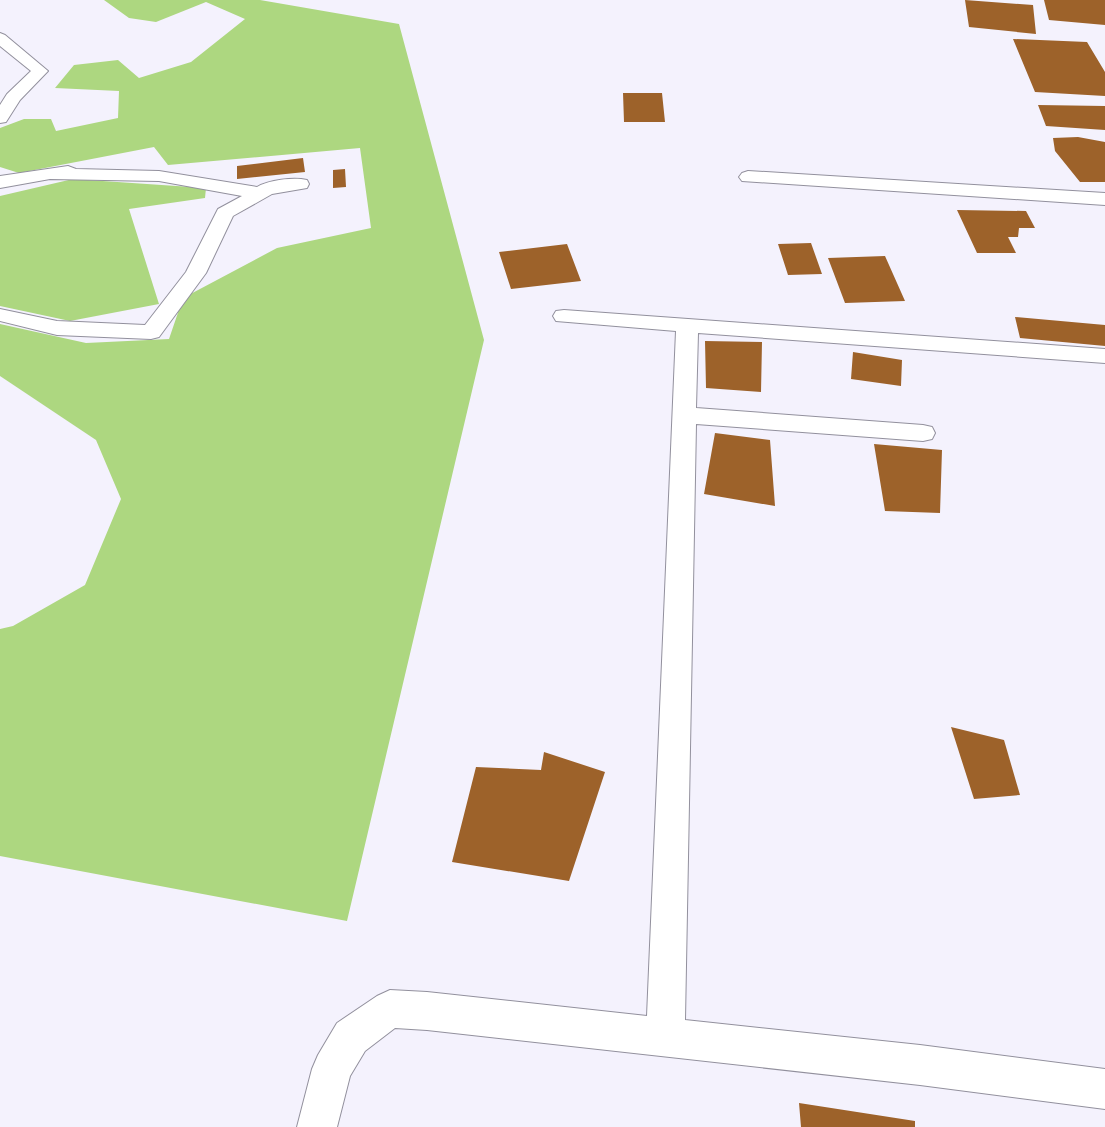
<svg xmlns="http://www.w3.org/2000/svg" width="1105" height="1127" font-family="Helvetica,sans-serif">
<rect width="100%" height="100%" fill="#f4f2fd"/>
<!-- green -->
<path fill="#add780" d="M104,0H260L399,24L484,340L347,921L0,856V629L13,626L85,585L121,499L96,440L0,376V324L86,343L169,339L183,298L277,248L371,228L360,148L168,165L154,147L19,173L0,167V128L24,119H51L56,131L118,118L119,91L55,88L74,65L118,60L139,78L191,62L245,19L206,2L156,22L129,18Z
M73,179L206,188L205,198L129,209L159,304L70,321L0,306V196Z"/>
<!-- building -->
<path fill="#9d622a" d="M965,0L1033,5L1036,34L969,27Z
M1044,0H1105V25L1049,20Z
M1013,39L1087,42L1105,72V96L1035,92Z
M623,93H662L665,122H624Z
M1038,105L1105,106V130L1046,126Z
M1078,137L1105,142V182H1080L1055,151L1053,138Z
M303,158L305,172L237,179V166Z
M345,169L346,187L333,188V170Z
M957,210L1026,211L1035,228H1019L1018,237H1008L1016,253H977Z
M811,243L822,274L788,275L778,244Z
M567,244L581,281L511,289L499,252Z
M885,256L905,301L845,303L828,258Z
M1015,317L1105,325V346L1020,338Z
M705,341L762,342L761,392L706,388Z
M853,352L902,360L901,386L851,379Z
M715,433L770,440L775,506L704,494Z
M874,444L942,450L940,513L885,511Z
M951,727L1004,740L1020,795L974,799Z
M544,752L605,772L569,881L452,862L476,767L541,770Z
M799,1103L915,1121V1127H801Z"/>
<g fill="none" stroke-linecap="round" stroke-linejoin="round">
<defs>
<path id="minor" d="M0,33L5,35L48,71L20,100L6,122L0,123V105L7,94L31,71L0,46Z
M68,166L76,169L159,171L257,187C269,180 293,177 307,180L309,184L307,188L272,194L233,216L206,273L159,337L151,339L57,335L0,321V309L57,321L145,325L186,272L218,209L242,196L159,181L50,179L0,188V176Z
M748,171L1105,193V205L742,181L739,177L742,173Z
M564,310L1105,349V363L698,333L696,408L923,425L932,427L935,433L932,439L923,441L696,424L685,1020L920,1045L1105,1069V1109L920,1085L427,1030L395,1028L365,1051L350,1076L337,1127H297L312,1069L318,1055L337,1023L377,996L390,990L427,992L647,1016L676,331L556,321L553,316L556,311Z"/>
</defs>
<!-- minor casing -->
<use href="#minor" stroke="#92909d" stroke-width="2"/>
<!-- minor -->
<use href="#minor" fill="#fff" fill-rule="evenodd"/>
</g>
</svg>
